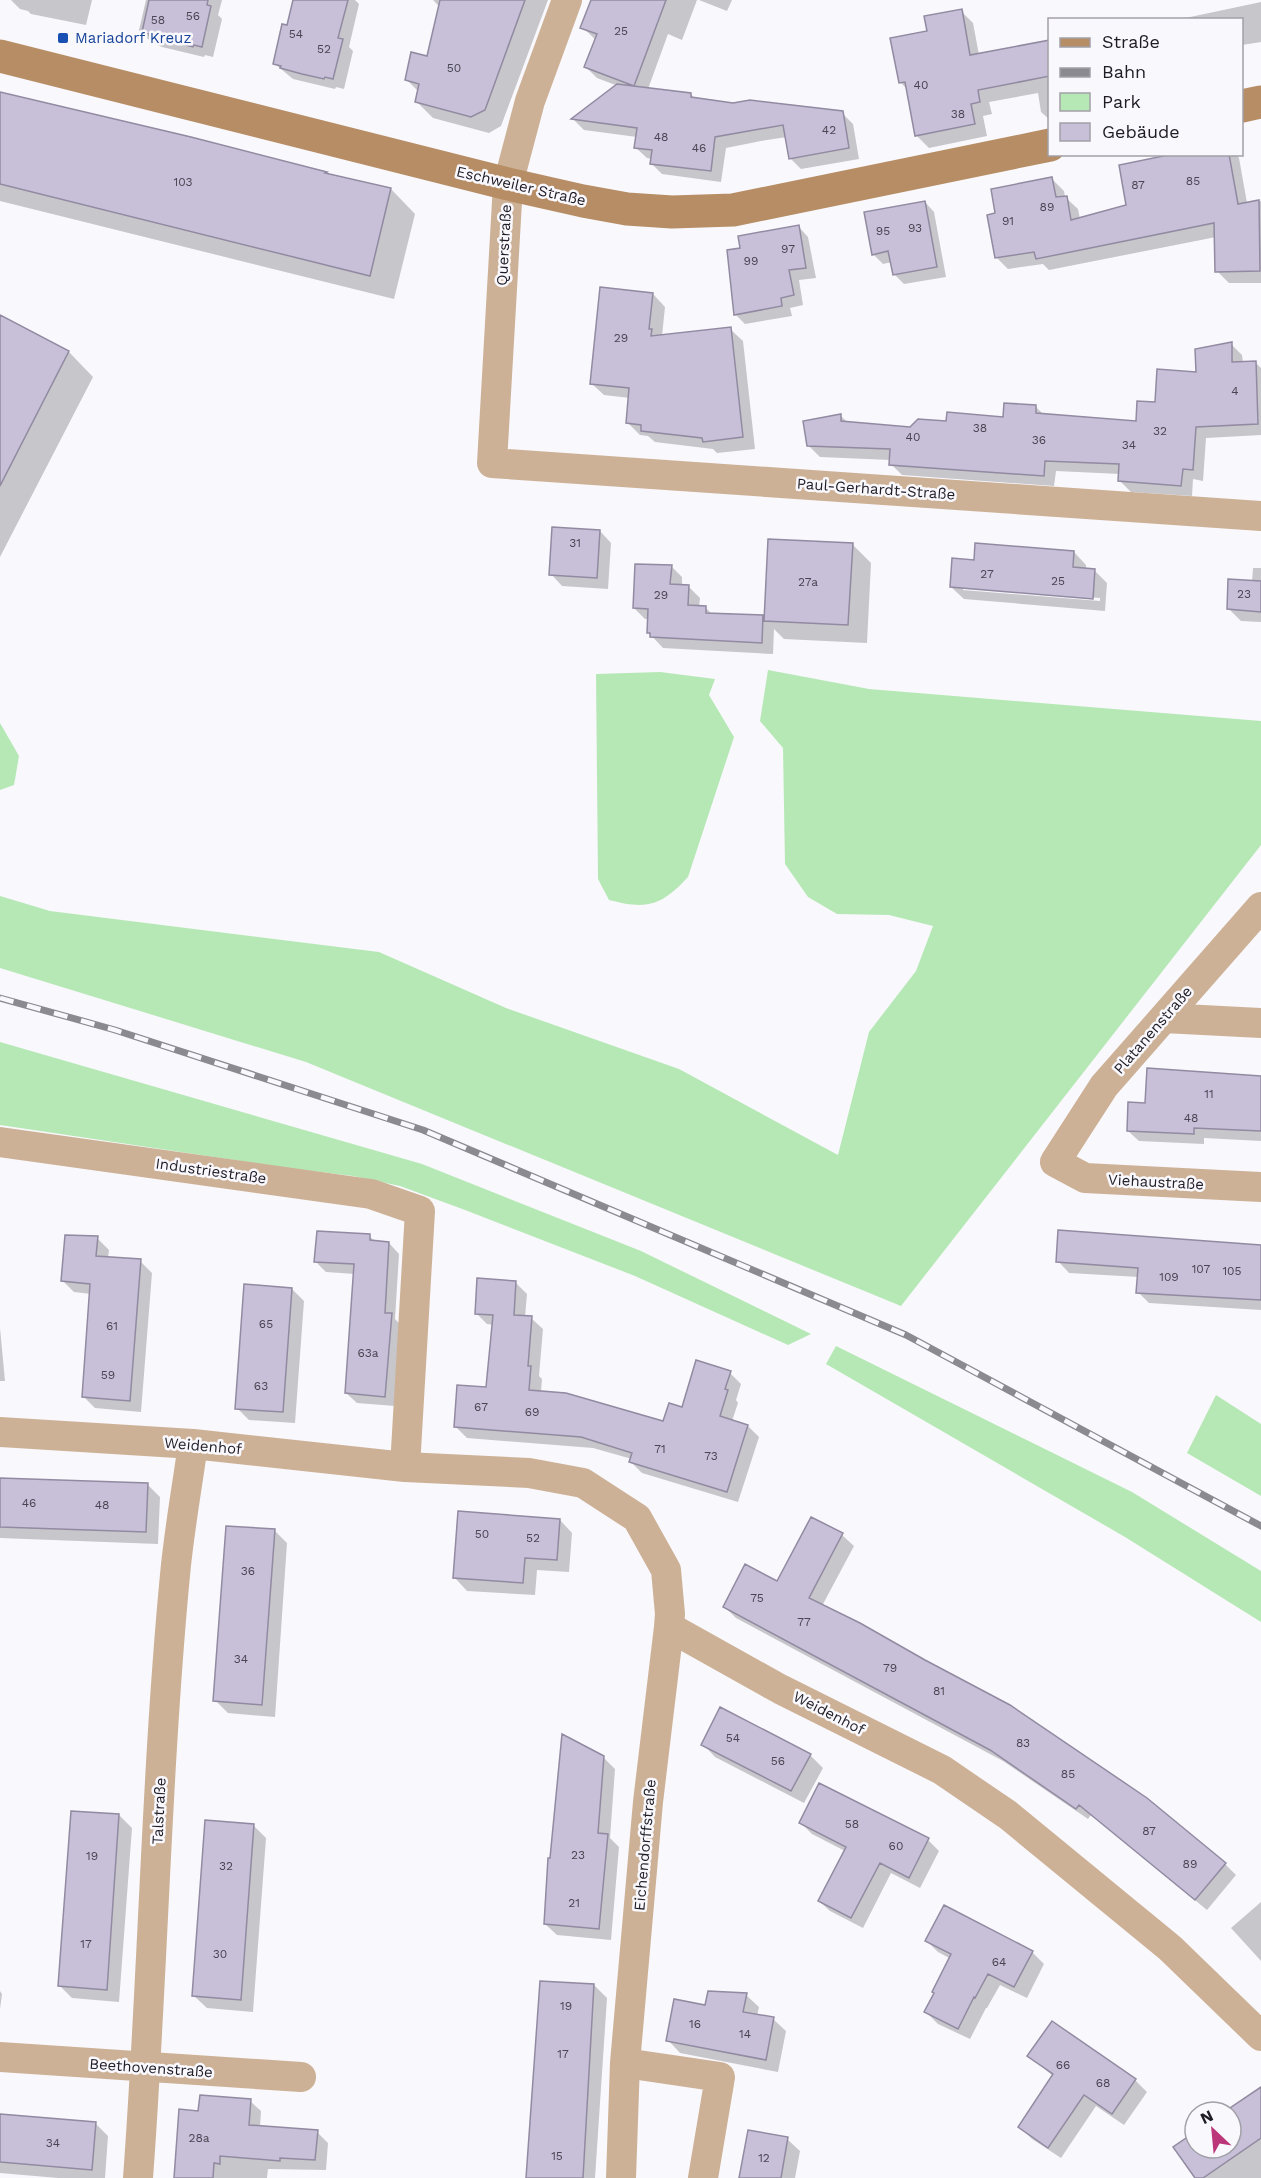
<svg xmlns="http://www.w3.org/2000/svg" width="1261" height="2178" font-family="'Work Sans',sans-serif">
<rect width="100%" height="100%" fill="#f9f8fd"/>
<!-- green -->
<path fill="#b6e8b5" d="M768,670L869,689L1261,721V845L901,1306L306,1062L0,968V896L50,911L379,952L506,1008L679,1069L838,1155L869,1032L916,971L933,926L889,915L837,914L808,897L785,864L783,748L760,721Z
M660,672L715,679L709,695L734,737L688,877C661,906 647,910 609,900L598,879L596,674Z
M0,723L19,756L14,785L0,790Z
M0,1042L422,1164L641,1251L811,1334L788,1345L635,1276L465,1210L400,1186L353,1176L287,1168L0,1125Z
M836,1346L1132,1492L1261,1571V1622L1125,1537L826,1364Z
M1216,1395L1261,1424V1496L1187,1453Z"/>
<!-- shadow -->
<path fill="#0003" fill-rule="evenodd" d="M11,0H92L86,25L31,14L28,11L20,9Z
M146,0H222L218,15L222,19L213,57L205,55L204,57L162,47L151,42L139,30Z
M294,0H355L359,4L349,47L353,51L344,89L336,87L335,89L293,79L275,64L288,27Z
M433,0H548L501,126L489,133L433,118L417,102L419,92L407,80L428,58L439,6Z
M592,0H697L682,40L668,34L648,89L691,94L695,99L733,104L842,113L853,124L859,159L801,169L790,158L787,137L761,141L726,148L721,182L662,174L651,163L652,159L647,158L635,147L637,137L584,130L573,119L618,86L597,78L585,66L596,40L582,27Z
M699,0H732L727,11Z
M1261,2V42L1242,45V20H1176Z
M961,11L973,23L979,55L1050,42V120L1041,112L1038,93L989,102L992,114L983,116L987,136L929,148L916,135L908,90L900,82L928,32Z
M0,93L391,189L415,214L394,299L0,201Z
M1182,154H1235L1239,158L1247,203L1261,201V283H1229L1217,271L1216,237L1049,270L1043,264L1008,269L996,257L997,215L1052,179L1064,191L1065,197L1078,209L1080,219L1128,207Z
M925,202L934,212L946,277L904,284L894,274L892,262L883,264L873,254Z
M798,226L808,237L816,278L799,280L803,305L790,308L792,316L745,324L735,314L742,249Z
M653,294L665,307L662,336L730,329L743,341L755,449L717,453L713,449L655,442L648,436L640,435L627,422L630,398L604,395L591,383Z
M0,317L69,352L93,377L0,557Z
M1231,344L1242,355L1243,363H1256L1261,368V435L1206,438L1203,481L1193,479L1192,496L1131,492L1120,481V474L1056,471L1054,486L902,475L891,464V460L820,457L809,446L841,416L848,423L911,428L948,423L1005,418L1036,407L1045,416L1137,423L1156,404L1198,374Z
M600,531L611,543L608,589L562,586L551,574Z
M852,544L871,563L867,643L784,639L774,629L773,654L663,648L648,632L649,619H645L634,608L671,566L682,577V586H688L700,598L699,607L706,608L713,615L762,616L765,619Z
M1074,552L1086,565V570H1094L1107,583L1105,611L964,599L951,587ZM963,587L1100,598V601L963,590Z
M1253,568H1261V622L1241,621L1228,608L1252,582Z
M1261,1077V1141L1204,1138V1144L1139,1141L1128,1131L1146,1104Z
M369,1236L376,1242L389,1243L399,1254L395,1319L401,1325L395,1406L357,1403L346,1393L355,1274L326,1272L316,1262Z
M97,1238L109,1250L108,1258L140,1261L152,1273L141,1412L95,1408L84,1397L91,1294L74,1292L63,1281Z
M1261,1246V1310L1149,1303L1138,1292L1139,1277L1069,1273L1058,1261Z
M516,1283L527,1294L525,1317L531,1318L543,1329L539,1376L542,1379L541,1392L664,1423L730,1373L741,1384L736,1400L738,1403L732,1421L748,1426L759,1437L738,1502L642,1473L631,1462L632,1459L593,1448L467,1438L456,1427L488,1388L494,1325L487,1324L476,1313Z
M292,1289L304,1301L295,1423L249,1420L237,1408Z
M0,1328L5,1381H0Z
M0,1479L147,1484L160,1497L158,1544L0,1538Z
M812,1519L842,1535L854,1546L822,1606L1225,1864L1236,1875L1207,1910L1091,1815L1088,1819L1003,1761L736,1618L724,1606L778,1583Z
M560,1520L572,1533L569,1572L537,1570L535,1595L467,1591L455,1578Z
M274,1530L287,1543L275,1717L228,1713L215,1700Z
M703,1744L810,1755L823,1768L804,1803L715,1757Z
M603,1757L615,1769L610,1838L619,1847L611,1940L557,1935L545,1924L552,1859Z
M119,1815L132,1828L119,2002L72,1998L60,1986Z
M801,1823L928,1840L939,1851L920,1888L891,1873L863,1928L830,1911L819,1901L845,1851L812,1834Z
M253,1825L266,1838L253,2012L207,2008L194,1996Z
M1261,1902V1961L1231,1928Z
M944,1907L1032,1952L1044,1964L1027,1998L1000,1985L987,2008H986L970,2039L938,2024L926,2012L951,1959L938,1952L927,1941Z
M594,1985L607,1998L595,2178H528Z
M0,1991L2,1994L0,2009Z
M746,1995L759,2007L757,2016L773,2019L786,2031L778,2072L680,2053L668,2040L706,2006Z
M1053,2023L1135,2080L1147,2092L1124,2125L1096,2106L1061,2158L1032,2139L1020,2127L1054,2077L1029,2056Z
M1261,2096V2178H1197L1175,2147L1195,2134V2148H1231V2112H1227Z
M250,2101L261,2111L260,2127L317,2132L328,2143L326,2170L268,2169L267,2178H175L199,2112Z
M0,2116L96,2124L108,2136L105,2178H58L0,2173Z
M787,2139L800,2151L795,2178H741Z"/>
<!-- building -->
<path fill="#c8c0d9" stroke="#928aa1" stroke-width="1.5" d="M149,0H208L207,5L211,6L202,47L194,45L193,47L149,36V34L142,32Z
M293,0H348L338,38L343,39L333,79L325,77L324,79L302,74L280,68L281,66L273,64L282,24L287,25Z
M440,0H525L485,110L471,117L415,102L419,84L405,80L411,52L427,56Z
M591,0H666L634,86L584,67L597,34L580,28Z
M962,9L970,55L1050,40V76L978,90L980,102L971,104L975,124L915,136L905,82L899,83L890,38L927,31L924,16Z
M617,84L691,93V97L733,103L750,100L843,111L849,148L789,159L783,125L715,137L711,171L650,164L652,150L634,148L637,128L571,119Z
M0,92L191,137L327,172L325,173L391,188L370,276L0,184Z
M1173,154H1229L1238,204L1259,200L1260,271L1215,272L1214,223L1036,259L1034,252L995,258L987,215L995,213L991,189L1052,177L1056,197L1067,196L1071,220L1126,205L1119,165Z
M925,201L937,267L893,275L888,251L872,255L864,212Z
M799,225L806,268L789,270L794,295L781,298L782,306L734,315L727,250L740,248L738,236Z
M600,287L653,293L649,329H652L651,336L731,327L743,437L703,442L702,438L641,431V425L626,423L629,388L590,384Z
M0,315L69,351L0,486Z
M1232,342V362L1256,361L1258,424L1196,427L1193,470L1183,469L1181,486L1118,481L1119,464L1045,461L1044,476L889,465L890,449L807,446L803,421L841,414V421L910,427L918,419L946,421L947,412L1003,417L1004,403L1036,405V413L1136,421L1137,401L1155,402L1157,369L1196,372L1195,349Z
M552,527L600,530L597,578L549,575Z
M768,539L853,543L848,625L764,621Z
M975,543L1074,551L1073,567L1095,569L1093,599L950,587L952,558L974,560Z
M635,564L672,565L670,584L689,585L688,605L706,606V613L763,615L762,643L650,637V633H647L648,609L633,608Z
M1228,579L1261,581V612L1227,609Z
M1147,1068L1261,1076V1131L1194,1128V1134L1127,1131L1128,1102L1145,1103Z
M1058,1230L1261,1245V1300L1136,1293L1138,1268L1056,1262Z
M317,1231L370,1234V1240L389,1242L385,1313H392L385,1397L345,1393L354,1264L314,1262Z
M65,1235L98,1236L96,1256L141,1259L130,1401L82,1397L90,1284L61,1281Z
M477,1278L516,1281L514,1315L532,1316L528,1366H531L529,1390L566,1393L663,1421L669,1403L682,1407L696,1360L731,1371L725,1389L728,1390L720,1416L748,1425L727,1492L629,1462L632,1453L581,1437L454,1427L457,1385L486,1387L493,1315L475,1314Z
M244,1284L292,1288L283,1412L235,1409Z
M0,1478L148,1483L146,1532L0,1527Z
M458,1511L560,1519L557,1560L525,1558L523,1583L453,1578Z
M811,1517L843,1533L809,1598L860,1623L925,1660L1010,1705L1147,1798L1226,1863L1195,1900L1079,1805L1076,1809L990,1750L723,1607L745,1564L777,1581Z
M226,1526L275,1529L262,1705L213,1701Z
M720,1707L811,1754L791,1791L701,1745Z
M562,1734L604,1756L598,1833L608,1834L599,1929L544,1924L548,1858H550Z
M819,1783L929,1838L909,1878L880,1863L851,1918L818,1901L846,1847L799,1823Z
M71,1811L119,1814L107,1990L58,1986Z
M205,1820L254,1824L241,2000L192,1996Z
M944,1905L1033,1951L1014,1987L988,1974L975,1998L974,1997L958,2029L924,2012L934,1993L932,1992L951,1954L925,1941Z
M540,1981L594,1984L583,2178H526Z
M708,1991L747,1993L743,2012L774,2017L766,2060L666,2041L674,1999L705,2005Z
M1052,2021L1136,2079L1112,2114L1084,2095L1048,2148L1018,2127L1053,2074L1027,2056Z
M1261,2087V2138L1203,2178H1195L1173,2147L1195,2132V2148H1231V2112H1224Z
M200,2095L251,2099L249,2125L318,2130L315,2160L280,2158V2161L220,2156V2164L214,2163L213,2178H174L179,2109L198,2111Z
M0,2114L96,2122L92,2170L0,2162Z
M748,2130L788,2137L781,2178H739Z"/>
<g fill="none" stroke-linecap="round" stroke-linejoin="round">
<!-- street -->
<path stroke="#cdb196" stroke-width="30" d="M567,0L530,101L508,184L492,463L1261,516
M1261,907L1104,1086L1055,1162L1085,1178L1261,1187
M1164,1018L1261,1023
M0,1142L371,1194L420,1211L405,1467
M0,1432L193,1444L405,1467L529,1473L583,1483L637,1518L666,1570L670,1614L669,1627L780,1689L942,1770L1008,1815L1170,1948L1261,2036
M0,2057L301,2077
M625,2063L720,2077L703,2178
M138,2178C153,1977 156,1775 175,1575C179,1531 187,1488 193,1444
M621,2178L625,2063L648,1802L669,1627"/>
<!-- secondary -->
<path stroke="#b68d64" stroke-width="33" d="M0,56L508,184L583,201L627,209L672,212L733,210L1050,145
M1242,106L1261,102"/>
<defs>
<path id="rail" d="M0,998L115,1030L423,1130L906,1335L1261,1526"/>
</defs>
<!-- rail casing -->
<use href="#rail" stroke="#8c8a91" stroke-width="7"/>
<!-- rail -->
<use href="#rail" stroke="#f9f8fd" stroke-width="4.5" stroke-dasharray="14" stroke-linecap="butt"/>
</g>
<!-- markers -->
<rect fill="#1a4fb4" stroke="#f9f8fd" stroke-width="2" x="57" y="32" width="12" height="12" rx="3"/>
<g text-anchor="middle" stroke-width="5" stroke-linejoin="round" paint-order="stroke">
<!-- number labels -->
<g font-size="12" fill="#494552">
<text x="193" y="20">56</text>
<text x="158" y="24">58</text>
<text x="621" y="35">25</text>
<text x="296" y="38">54</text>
<text x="324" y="53">52</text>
<text x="454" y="72">50</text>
<text x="921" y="89">40</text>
<text x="958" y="118">38</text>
<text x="829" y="134">42</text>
<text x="661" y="141">48</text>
<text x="699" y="152">46</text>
<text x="1193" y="185">85</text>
<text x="183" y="186">103</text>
<text x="1138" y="189">87</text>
<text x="1047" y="211">89</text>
<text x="1008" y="225">91</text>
<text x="915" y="232">93</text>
<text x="883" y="235">95</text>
<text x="788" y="253">97</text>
<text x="751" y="265">99</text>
<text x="621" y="342">29</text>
<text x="1235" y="395">4</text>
<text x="980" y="432">38</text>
<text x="1160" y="435">32</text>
<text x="913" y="441">40</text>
<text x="1039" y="444">36</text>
<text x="1129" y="449">34</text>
<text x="575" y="547">31</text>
<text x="987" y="578">27</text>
<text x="1058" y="585">25</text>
<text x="808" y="586">27a</text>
<text x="1244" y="598">23</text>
<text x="661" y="599">29</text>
<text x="1209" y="1098">11</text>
<text x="1191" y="1122">48</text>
<text x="1201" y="1273">107</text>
<text x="1232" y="1275">105</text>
<text x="1169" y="1281">109</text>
<text x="266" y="1328">65</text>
<text x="112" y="1330">61</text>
<text x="368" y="1357">63a</text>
<text x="108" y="1379">59</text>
<text x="261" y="1390">63</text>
<text x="481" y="1411">67</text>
<text x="532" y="1416">69</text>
<text x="660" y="1453">71</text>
<text x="711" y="1460">73</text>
<text x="29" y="1507">46</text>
<text x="102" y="1509">48</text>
<text x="482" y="1538">50</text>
<text x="533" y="1542">52</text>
<text x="248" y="1575">36</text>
<text x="757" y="1602">75</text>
<text x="804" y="1626">77</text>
<text x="241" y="1663">34</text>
<text x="890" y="1672">79</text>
<text x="939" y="1695">81</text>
<text x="733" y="1742">54</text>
<text x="1023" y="1747">83</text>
<text x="778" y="1765">56</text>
<text x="1068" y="1778">85</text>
<text x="852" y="1828">58</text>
<text x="1149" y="1835">87</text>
<text x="896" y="1850">60</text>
<text x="578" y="1859">23</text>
<text x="92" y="1860">19</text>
<text x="1190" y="1868">89</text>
<text x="226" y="1870">32</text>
<text x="574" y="1907">21</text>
<text x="86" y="1948">17</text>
<text x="220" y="1958">30</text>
<text x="999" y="1966">64</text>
<text x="566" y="2010">19</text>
<text x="695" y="2028">16</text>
<text x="745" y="2038">14</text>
<text x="563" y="2058">17</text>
<text x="1063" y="2069">66</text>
<text x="1103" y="2087">68</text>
<text x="199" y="2142">28a</text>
<text x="53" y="2147">34</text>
<text x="557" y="2160">15</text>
<text x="764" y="2162">12</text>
</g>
<!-- transit labels -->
<g font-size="15" fill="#164399" stroke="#f9f8fd" text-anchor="start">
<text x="75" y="43">Mariadorf Kreuz</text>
</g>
<!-- street labels -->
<g font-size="15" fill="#1f1c25" stroke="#f9f8fd">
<text transform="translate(521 186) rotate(13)" y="5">Eschweiler Straße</text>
<text transform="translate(504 245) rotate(-87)" y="5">Querstraße</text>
<text transform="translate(876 489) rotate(4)" y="5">Paul-Gerhardt-Straße</text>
<text transform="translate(1153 1030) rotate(-49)" y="5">Platanenstraße</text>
<text transform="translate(211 1171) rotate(8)" y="5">Industriestraße</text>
<text transform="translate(1156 1182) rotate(3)" y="5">Viehaustraße</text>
<text transform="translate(203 1446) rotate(5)" y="5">Weidenhof</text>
<text transform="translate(829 1713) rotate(27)" y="5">Weidenhof</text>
<text transform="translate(159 1811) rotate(-87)" y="5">Talstraße</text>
<text transform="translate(645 1845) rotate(-85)" y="5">Eichendorffstraße</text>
<text transform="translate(151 2068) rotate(4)" y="5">Beethovenstraße</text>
</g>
</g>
<!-- legend -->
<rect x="1048" y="18" width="195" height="138" fill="#f9f8fd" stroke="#a2a0a7" stroke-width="1.5"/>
<rect x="1060" y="38" width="30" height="9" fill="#b68d64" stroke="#a2a0a7" stroke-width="1.5"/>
<text x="1102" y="48" font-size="18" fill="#1f1c25">Straße</text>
<rect x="1060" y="68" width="30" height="9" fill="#8c8a91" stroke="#a2a0a7" stroke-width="1.5"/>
<text x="1102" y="78" font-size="18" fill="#1f1c25">Bahn</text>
<rect x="1060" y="93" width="30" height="18" fill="#b6e8b5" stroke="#a2a0a7" stroke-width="1.5"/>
<text x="1102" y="108" font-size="18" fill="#1f1c25">Park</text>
<rect x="1060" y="123" width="30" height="18" fill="#c8c0d9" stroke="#a2a0a7" stroke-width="1.5"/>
<text x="1102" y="138" font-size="18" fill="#1f1c25">Gebäude</text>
<!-- north arrow -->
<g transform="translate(1213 2130) rotate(334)"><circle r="28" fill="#f9f8fd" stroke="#a2a0a7" stroke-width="1.5"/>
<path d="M0-4.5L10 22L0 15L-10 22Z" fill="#bc367a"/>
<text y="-9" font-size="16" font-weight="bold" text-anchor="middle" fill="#1f1c25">N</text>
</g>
</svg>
